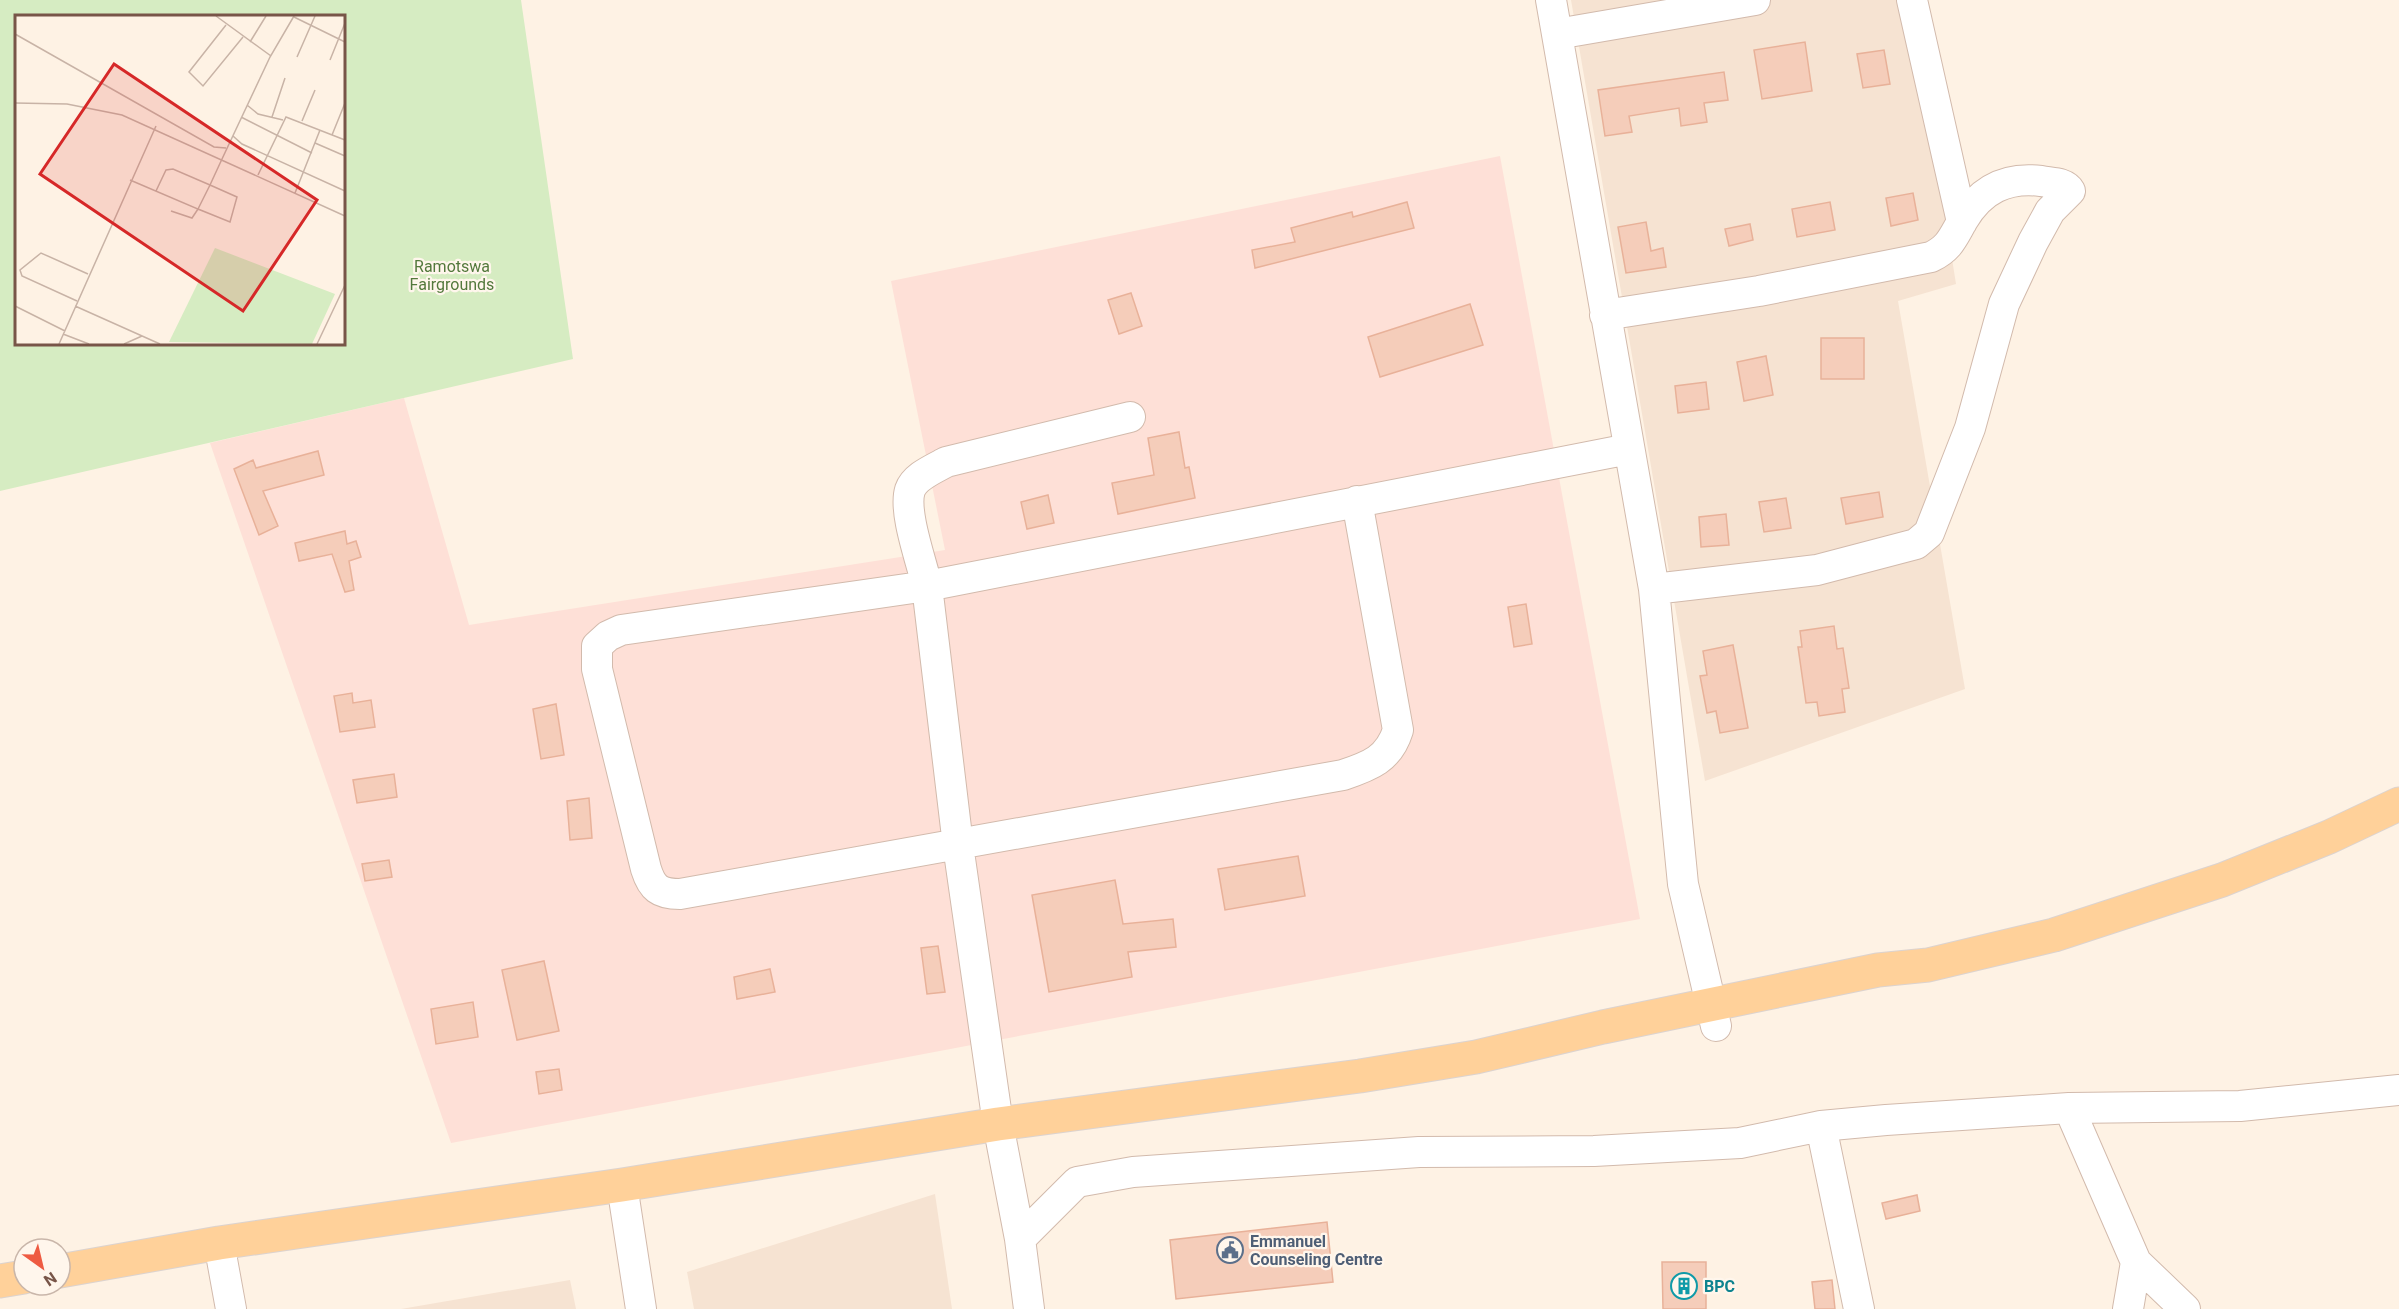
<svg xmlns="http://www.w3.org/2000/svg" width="2399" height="1309" font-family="Roboto,sans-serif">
<rect width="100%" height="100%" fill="#fef2e4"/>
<!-- residential -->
<path fill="#f6e3d2" d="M1571,0H1911L1956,284L1898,301L1965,689L1705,781Z
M935,1194L952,1309H694L687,1272Z
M570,1280L576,1309H401Z"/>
<!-- commercial -->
<path fill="#fee0d7" d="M1500,156L1640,919L451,1143L210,443L404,398L469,625L945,550L891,281Z"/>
<!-- green -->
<path fill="#d6ecc2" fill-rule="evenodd" d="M0,0H521L573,359L0,491ZM16,16H344V344H16Z"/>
<!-- building -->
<path fill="#f5cdba" stroke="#e8b199" stroke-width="1.5" d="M1805,42L1812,91L1762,99L1754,50Z
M1884,50L1890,84L1863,88L1857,54Z
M1724,72L1728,100L1704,103L1707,122L1681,126L1679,108L1629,116L1632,132L1605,136L1598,90Z
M1913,193L1918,220L1891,226L1886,198Z
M1407,202L1414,228L1255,268L1252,250L1295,242L1291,228L1352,212L1353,217Z
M1830,202L1835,230L1797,237L1792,209Z
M1646,222L1651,251L1663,248L1666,267L1626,273L1618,227Z
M1750,224L1753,240L1729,246L1725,229Z
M1131,293L1142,326L1119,334L1108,300Z
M1470,304L1483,345L1380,377L1368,337Z
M1821,338H1864V379H1821Z
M1766,356L1773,395L1744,401L1737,362Z
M1706,382L1709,409L1678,413L1675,386Z
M1179,432L1185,468L1189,467L1195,498L1118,514L1112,483L1154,475L1148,438Z
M318,451L324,475L263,491L278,526L259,535L234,469L253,460L256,468Z
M1879,492L1883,517L1846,524L1841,498Z
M1048,495L1054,523L1027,529L1021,502Z
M1786,498L1791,528L1764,532L1759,502Z
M1726,514L1729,545L1701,547L1699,517Z
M345,531L347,544L356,541L361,557L349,561L354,590L345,592L332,554L299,561L295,543Z
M1526,604L1532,644L1514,647L1508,607Z
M1834,626L1837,649L1843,648L1849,688L1842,689L1845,712L1819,716L1817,702L1806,703L1798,647H1802L1800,631Z
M1733,645L1748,728L1720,733L1716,711L1707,713L1700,676L1707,675L1703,651Z
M352,693L353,703L371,700L375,727L340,732L334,696Z
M556,704L564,755L541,759L533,709Z
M394,774L397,797L357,803L353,780Z
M589,798L592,838L570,840L567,801Z
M1298,856L1305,896L1225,910L1218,869Z
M389,860L392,877L365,881L362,864Z
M1115,880L1123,924L1173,919L1176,947L1128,952L1132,977L1049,992L1032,895Z
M938,946L945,992L927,994L921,948Z
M544,961L559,1031L517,1040L502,970Z
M770,969L775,992L737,999L734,977Z
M473,1002L478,1037L436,1044L431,1009Z
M559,1069L562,1090L539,1094L536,1072Z
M1917,1195L1920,1211L1886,1219L1882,1203Z
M1327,1222L1333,1282L1176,1299L1170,1240Z
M1662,1262H1706V1309H1663Z
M1832,1280L1835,1309H1815L1812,1282Z"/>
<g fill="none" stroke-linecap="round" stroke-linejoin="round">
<defs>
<path id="minor" d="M1551,0L1654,589L1683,884L1716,1026
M1912,0L1962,222
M1557,34L1755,0
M1605,315L1759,291L1931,257C1950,248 1953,237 1963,220C1981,189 2007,177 2041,181C2051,183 2065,182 2070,191L2050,211L2033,242L2004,304L1970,428L1929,533L1916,544L1817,570L1654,589
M1130,417L946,462C934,469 915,476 910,490C903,512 922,563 927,586L1629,449
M2069,1108L2136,1262L2185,1309
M1821,1126L1859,1309
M622,1185L641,1309
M1020,1239L1077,1182L1133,1172L1419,1152L1594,1151L1740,1143L1821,1126L1886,1120L2069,1108L2240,1106L2399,1090
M219,1243L231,1309
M1029,1309L1020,1239L998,1124L958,845L927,586L621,630L608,636L597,646V669L646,869C652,888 659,894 680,894L1343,775C1370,766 1389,759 1398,730L1357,501
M2128,1309L2136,1262"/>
<path id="major" d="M60,1271L219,1243L622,1185L998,1124L1360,1076L1476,1057L1603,1027L1878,970L1928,965L2054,935L2222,880L2329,837L2399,804
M0,1281L24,1277"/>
</defs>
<!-- minor casing -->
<use href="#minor" stroke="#d2baac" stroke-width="32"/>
<!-- major casing -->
<use href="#major" stroke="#dcd3cf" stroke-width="35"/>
<!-- minor -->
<use href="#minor" stroke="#fff" stroke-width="30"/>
<!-- major -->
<use href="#major" stroke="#ffd19a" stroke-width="33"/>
</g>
<!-- icons -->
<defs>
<symbol id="civic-ring" viewBox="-11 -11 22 22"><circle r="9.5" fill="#fff6ec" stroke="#5c6f8a" stroke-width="1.5"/><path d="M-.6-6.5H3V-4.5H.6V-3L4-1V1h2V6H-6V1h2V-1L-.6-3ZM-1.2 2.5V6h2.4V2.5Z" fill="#5c6f8a"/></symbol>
<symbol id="building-ring" viewBox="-11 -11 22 22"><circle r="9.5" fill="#fff6ec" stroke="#0f9aa8" stroke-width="1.5"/><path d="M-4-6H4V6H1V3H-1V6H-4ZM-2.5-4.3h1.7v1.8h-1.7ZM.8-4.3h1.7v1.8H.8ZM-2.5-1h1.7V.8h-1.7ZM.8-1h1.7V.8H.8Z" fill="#0f9aa8"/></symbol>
</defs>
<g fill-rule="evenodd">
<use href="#civic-ring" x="1215" y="1235" width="30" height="30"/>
<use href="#building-ring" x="1669" y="1271" width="30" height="30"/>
</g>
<g text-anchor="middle" stroke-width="4.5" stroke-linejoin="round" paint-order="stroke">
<!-- park labels -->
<g font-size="16" fill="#53793c" stroke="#fff6ec">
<text x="452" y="272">Ramotswa<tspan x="452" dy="18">Fairgrounds</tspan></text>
</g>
<!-- service labels -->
<g font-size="16" font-weight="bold" fill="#4e5e75" stroke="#fff6ec" text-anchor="start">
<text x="1250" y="1247">Emmanuel<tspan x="1250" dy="18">Counseling Centre</tspan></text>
</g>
<!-- culture labels -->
<g font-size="16" font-weight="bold" fill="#0d838f" stroke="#fff6ec" text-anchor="start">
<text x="1704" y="1292">BPC</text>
</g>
</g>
<!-- overview -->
<g transform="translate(15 15)">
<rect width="330" height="330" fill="#fef2e4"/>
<path d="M200,233L320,279L297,329L154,327Z" fill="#d6ecc2"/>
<path fill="none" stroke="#c8b3a6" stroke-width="1.5" d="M201,1L256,41M279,2L330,27M211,10L174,57L188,71L228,22M0,19L199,132L211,133M235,27L251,1M282,42L300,1M315,45L330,8M0,88L52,89L107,100L330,201M232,90L243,99L268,105M226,102L297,138M257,102L270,63M287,106L300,75M317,120L330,88M218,121L227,129L330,176M300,128L330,141M243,160L271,102L330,125M115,165L183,194L177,203L156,196M141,176L151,155L158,154L195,170L222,182L215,207L183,194L195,170L207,144L255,42L279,1M280,178L305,115M62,286L7,261L5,255L26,238L73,259M0,291L50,316M60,291L145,329M48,319L74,329M44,329L141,111M109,329L127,321M302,329L330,270"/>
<path fill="#d62828" fill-opacity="0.15" stroke="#d62828" stroke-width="3" d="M99,49L302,185L228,296L25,159Z"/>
<rect width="330" height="330" fill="none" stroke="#785548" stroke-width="3"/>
</g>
<!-- north arrow -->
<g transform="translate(42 1267) rotate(146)"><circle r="28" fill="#fff6ec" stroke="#c9b6aa" stroke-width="1.5"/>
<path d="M0-4.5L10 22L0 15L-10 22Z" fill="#ee5b42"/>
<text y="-9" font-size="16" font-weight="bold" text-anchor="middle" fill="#785548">N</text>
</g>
</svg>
